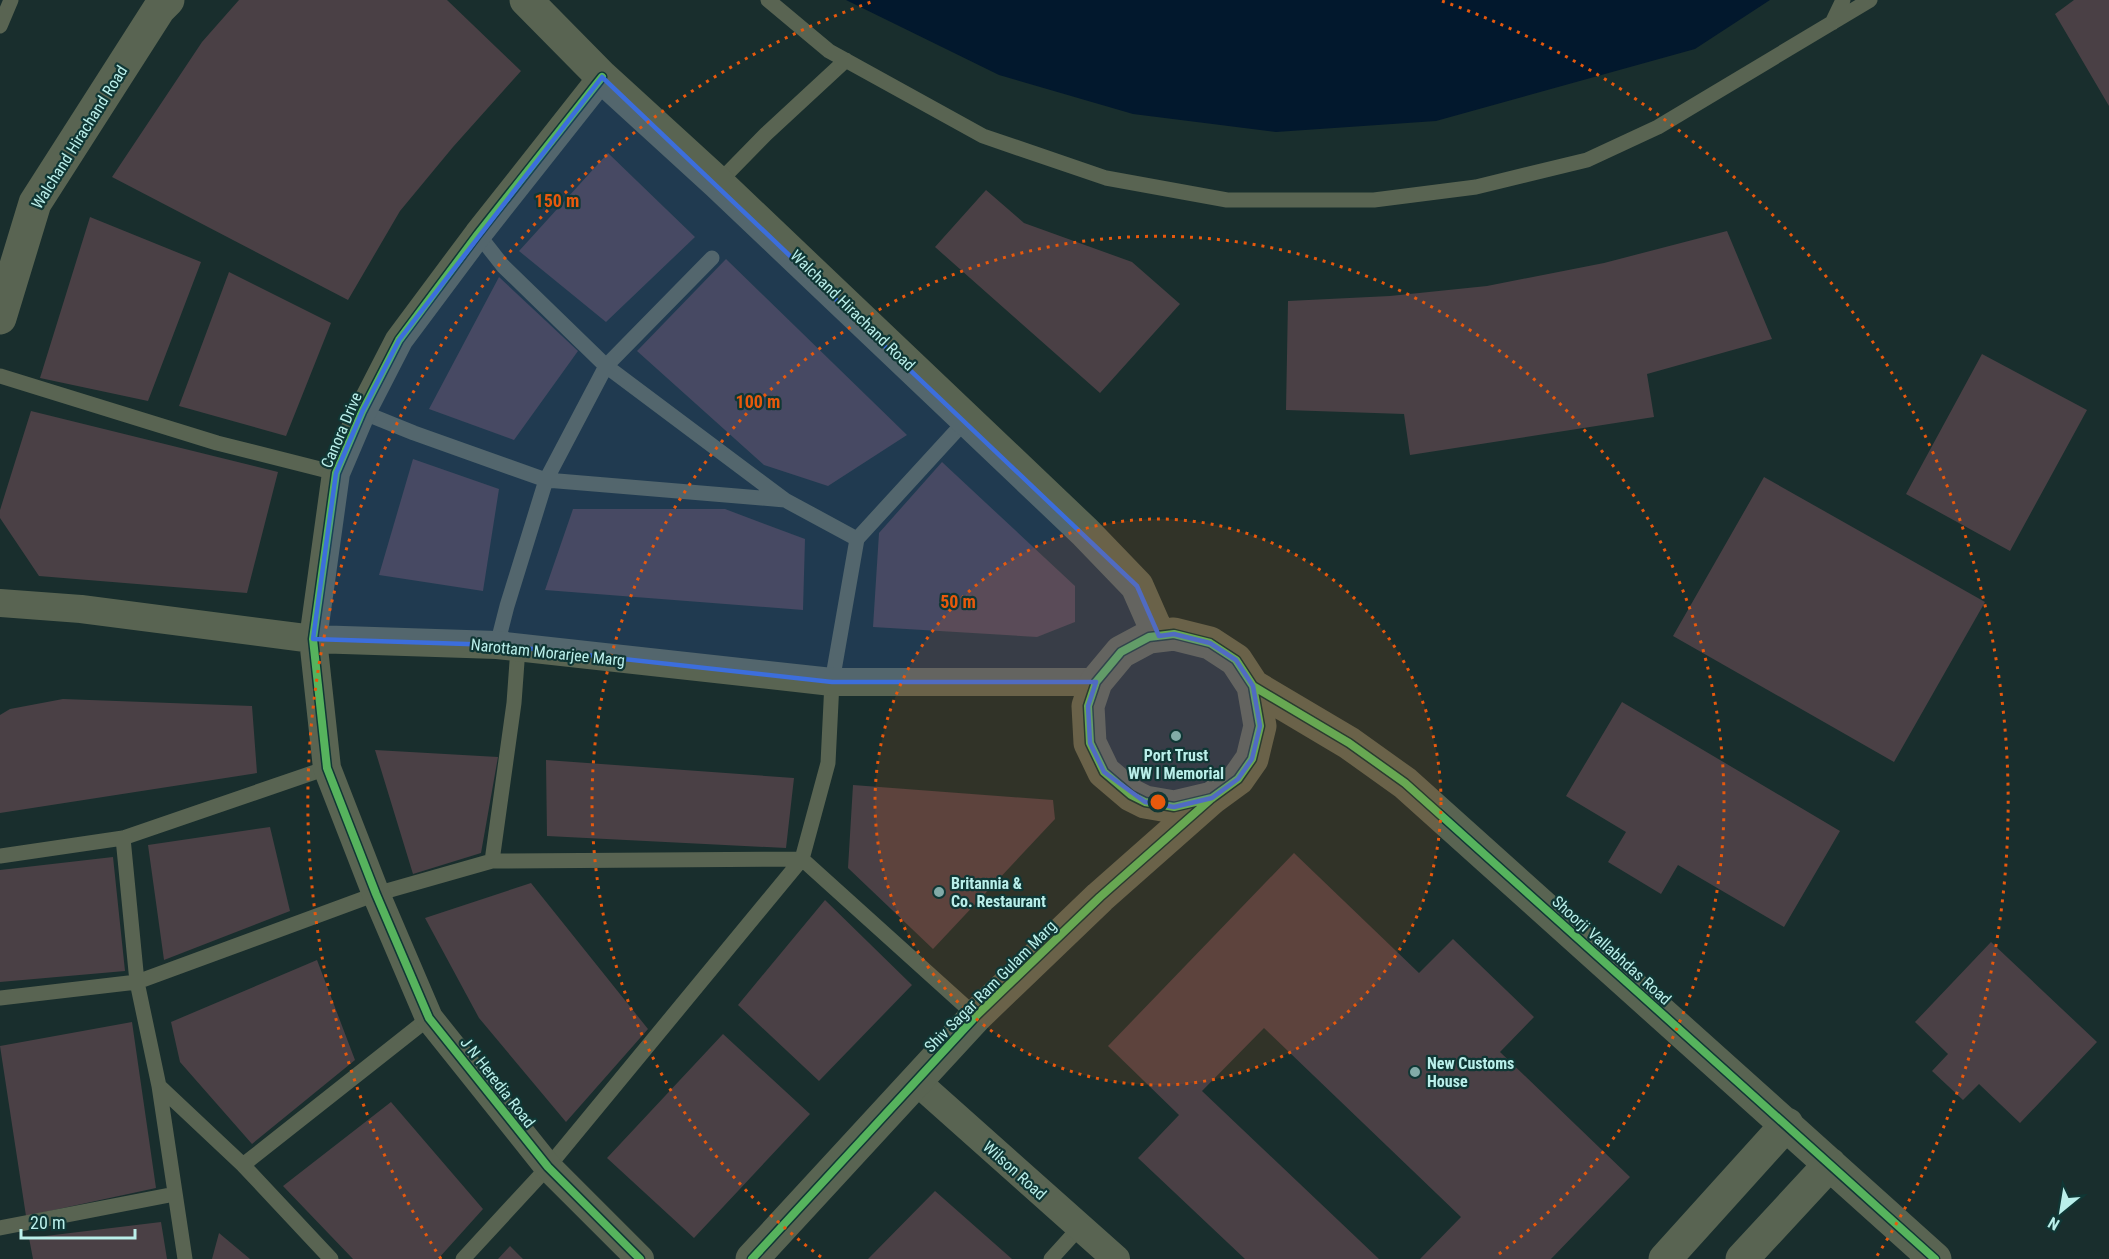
<svg xmlns="http://www.w3.org/2000/svg" width="2109" height="1259" font-family="'Roboto Condensed',sans-serif">
<rect width="100%" height="100%" fill="#192e2d"/>
<!-- water -->
<path fill="#02182d" d="M846,0H1770L1695,49L1436,121L1276,132L1133,114L999,75Z"/>
<!-- building -->
<path fill="#4a4045" d="M239,0H447L521,71L453,147L400,211L348,300L112,177L202,42Z
M2074,0H2109V106L2055,14Z
M608,153L695,237L606,322L519,251Z
M986,190L1024,223L1132,262L1180,304L1100,393L935,247Z
M90,217L201,262L148,401L40,378Z
M1727,231L1772,339L1647,374L1654,417L1410,455L1404,414L1286,410L1288,301L1390,296L1487,286L1604,263Z
M726,259L907,435L828,486L764,465L637,351Z
M229,272L331,323L286,436L179,406Z
M499,277L578,351L514,440L429,409Z
M1982,354L2087,410L2010,551L1906,494Z
M31,411L278,472L247,593L39,576L0,518V510Z
M413,459L499,489L483,591L379,575Z
M942,462L1075,586V622L1037,637L873,627L879,533Z
M1764,477L1985,602L1894,762L1673,636Z
M573,509H725L805,539L803,610L545,590Z
M63,699L252,706L257,773L0,813V715L10,709Z
M1622,702L1840,831L1784,927L1678,865L1661,894L1608,862L1626,832L1566,796Z
M375,750L498,757L481,853L413,874Z
M546,760L794,778L786,848L547,836Z
M853,785L1053,800L1055,819L933,949L848,868Z
M270,827L290,911L164,960L148,845Z
M1294,853L1419,973L1453,939L1534,1017L1500,1052L1630,1177L1551,1259H1420L1461,1217L1264,1028L1202,1091L1379,1259H1245L1138,1158L1179,1115L1108,1046Z
M113,857L125,971L0,982V870Z
M531,883L648,1029L566,1122L479,1018L425,918Z
M825,900L912,985L819,1081L738,1005Z
M1991,942L2097,1042L2020,1123L1979,1084L1963,1100L1932,1071L1948,1054L1915,1022Z
M317,960L355,1060L252,1144L180,1062L171,1022Z
M132,1022L156,1188L26,1216L0,1046Z
M723,1034L810,1114L694,1238L607,1158Z
M391,1102L483,1209L438,1259H353L283,1186Z
M935,1191L1012,1259H868Z
M161,1222L167,1259H33L29,1238Z
M219,1233L250,1259H212Z
M510,1246L523,1259H498Z"/>
<g fill="none" stroke-linecap="round" stroke-linejoin="round">
<!-- service -->
<path stroke="#596452" stroke-width="15" d="M768,0L829,51L983,136L1106,178L1227,200H1374L1476,187L1587,160L1658,127L1870,0
M1832,23L1843,0
M0,26L11,0
M718,183L766,134L846,60
M478,234L503,266L606,366L785,500L857,539
M0,376L217,443L336,473
M362,412L414,433L546,480L785,500
M497,645L507,606L546,480L606,366L712,258
M518,648L514,703L492,861L802,859L976,1016
M123,838L137,982L159,1086L185,1259
M0,856L123,838L327,768
M0,998L137,982L376,894L492,861
M159,1086L243,1165L331,1259
M243,1165L429,1018
M0,1228L175,1194
M463,1259L548,1167L802,859L828,763L832,682L857,539L967,419
M1051,1259L1080,1227"/>
<!-- minor -->
<path stroke="#596452" stroke-width="28" d="M602,77L478,234L399,340L362,412L336,473L313,639L327,768L376,894L429,1018L548,1167L640,1259
M0,603L81,609L313,639L497,645L832,682H1096
M915,1080L1116,1259"/>
<!-- tertiary -->
<path stroke="#596452" stroke-width="33" d="M526,0L602,77L718,183L1085,532L1137,586L1159,636
M0,318L35,203L159,9L168,0
M1253,686L1349,743L1405,783L1935,1259
M752,1259L976,1016L1100,897L1212,798L1238,779L1252,759L1260,726L1253,686L1236,660L1210,643L1174,634L1149,637L1121,652L1096,682L1088,706L1090,743L1104,772L1131,795L1145,802L1174,807L1212,798
M1665,1259L1787,1124
M1742,1259L1830,1164"/>
<defs>
<path id="cycleway" d="M602,77L478,234L399,340L362,412L336,473L313,639L327,768L376,894L429,1018L548,1167L640,1259
M1253,686L1349,743L1405,783L1935,1259
M752,1259L976,1016L1100,897L1212,798L1238,779L1252,759L1260,726L1253,686L1236,660L1210,643L1174,634L1149,637L1121,652L1096,682L1088,706L1090,743L1104,772L1131,795L1145,802L1174,807L1212,798"/>
</defs>
<!-- cycleway casing -->
<use href="#cycleway" stroke="#103735" stroke-width="11"/>
<!-- cycleway -->
<use href="#cycleway" stroke="#56b35d" stroke-width="8"/>
</g>
<!-- marked area -->
<path fill="#3c6edc" fill-opacity="0.2" stroke="#3c6edc" stroke-width="4.5" stroke-linejoin="round" d="M602,77L1137,586L1159,636L1174,634L1210,643L1236,660L1253,686L1260,726L1252,759L1238,779L1212,798L1174,807L1145,802L1104,772L1090,743L1088,706L1096,682H832L497,645L313,639L336,473L362,412L399,340Z"/>
<!-- distance rings -->
<circle cx="1158" cy="802" r="283" fill="#e8590c" fill-opacity=".12"/>
<g fill="none" stroke="#e8590c" stroke-width="3" stroke-dasharray="3 6">
<circle cx="1158" cy="802" r="283"/>
<path d="M821 1257A566 566 0 1 1 1495 1257"/>
<path d="M441 1259A850 850 0 0 1 874 1M1442 1A850 850 0 0 1 1875 1259"/>
</g>
<!-- markers -->
<g fill="#82aba8" stroke="#103735" stroke-width="2">
<circle cx="1176" cy="736" r="6"/>
<circle cx="939" cy="892" r="6"/>
<circle cx="1415" cy="1072" r="6"/>
</g>
<g text-anchor="middle" stroke-width="4.5" stroke-linejoin="round" paint-order="stroke">
<!-- street labels -->
<g font-size="16" fill="#baefea" stroke="#103735">
<text transform="translate(79 137) rotate(-58)" y="6">Walchand Hirachand Road</text>
<text transform="translate(853 310) rotate(44)" y="6">Walchand Hirachand Road</text>
<text transform="translate(341 430) rotate(-67)" y="6">Canora Drive</text>
<text transform="translate(548 652) rotate(6)" y="6">Narottam Morarjee Marg</text>
<text transform="translate(1612 950) rotate(42)" y="6">Shoorji Vallabhdas Road</text>
<text transform="translate(990 986) rotate(-45)" y="6">Shiv Sagar Ram Gulam Marg</text>
<text transform="translate(498 1082) rotate(52)" y="6">J N Heredia Road</text>
<text transform="translate(1015 1170) rotate(42)" y="6">Wilson Road</text>
</g>
<!-- poi labels -->
<g font-size="16" font-weight="bold" fill="#baefea" stroke="#103735" text-anchor="start">
<text x="1176" y="761" text-anchor="middle">Port Trust<tspan x="1176" dy="18">WW I Memorial</tspan></text>
<text x="951" y="889">Britannia &amp;<tspan x="951" dy="18">Co. Restaurant</tspan></text>
<text x="1427" y="1069">New Customs<tspan x="1427" dy="18">House</tspan></text>
</g>
</g>
<circle cx="1158" cy="802" r="9" fill="#e8590c" stroke="#103735" stroke-width="3"/>
<g font-size="18" text-anchor="middle" font-weight="bold" fill="#e8590c" stroke="#103735" stroke-width="4.5" stroke-linejoin="round" paint-order="stroke">
<text x="557" y="207">150 m</text>
<text x="758" y="408">100 m</text>
<text x="958" y="608">50 m</text>
</g>
<!-- north arrow -->
<g transform="translate(2061 1211) rotate(210)" stroke="#103735" stroke-width="4.5" paint-order="stroke">
<path d="M0-4.5L10 22L0 15L-10 22Z" fill="#baefea"/>
<text y="-9" font-size="16" font-weight="bold" text-anchor="middle" fill="#baefea">N</text>
</g>
<!-- scale -->
<path d="M21 1229v9h114v-9" fill="none" stroke="#baefea" stroke-width="3"/>
<text x="30" y="1229" font-size="18" fill="#baefea" stroke="#103735" stroke-width="4.5" paint-order="stroke">20 m</text>
</svg>
